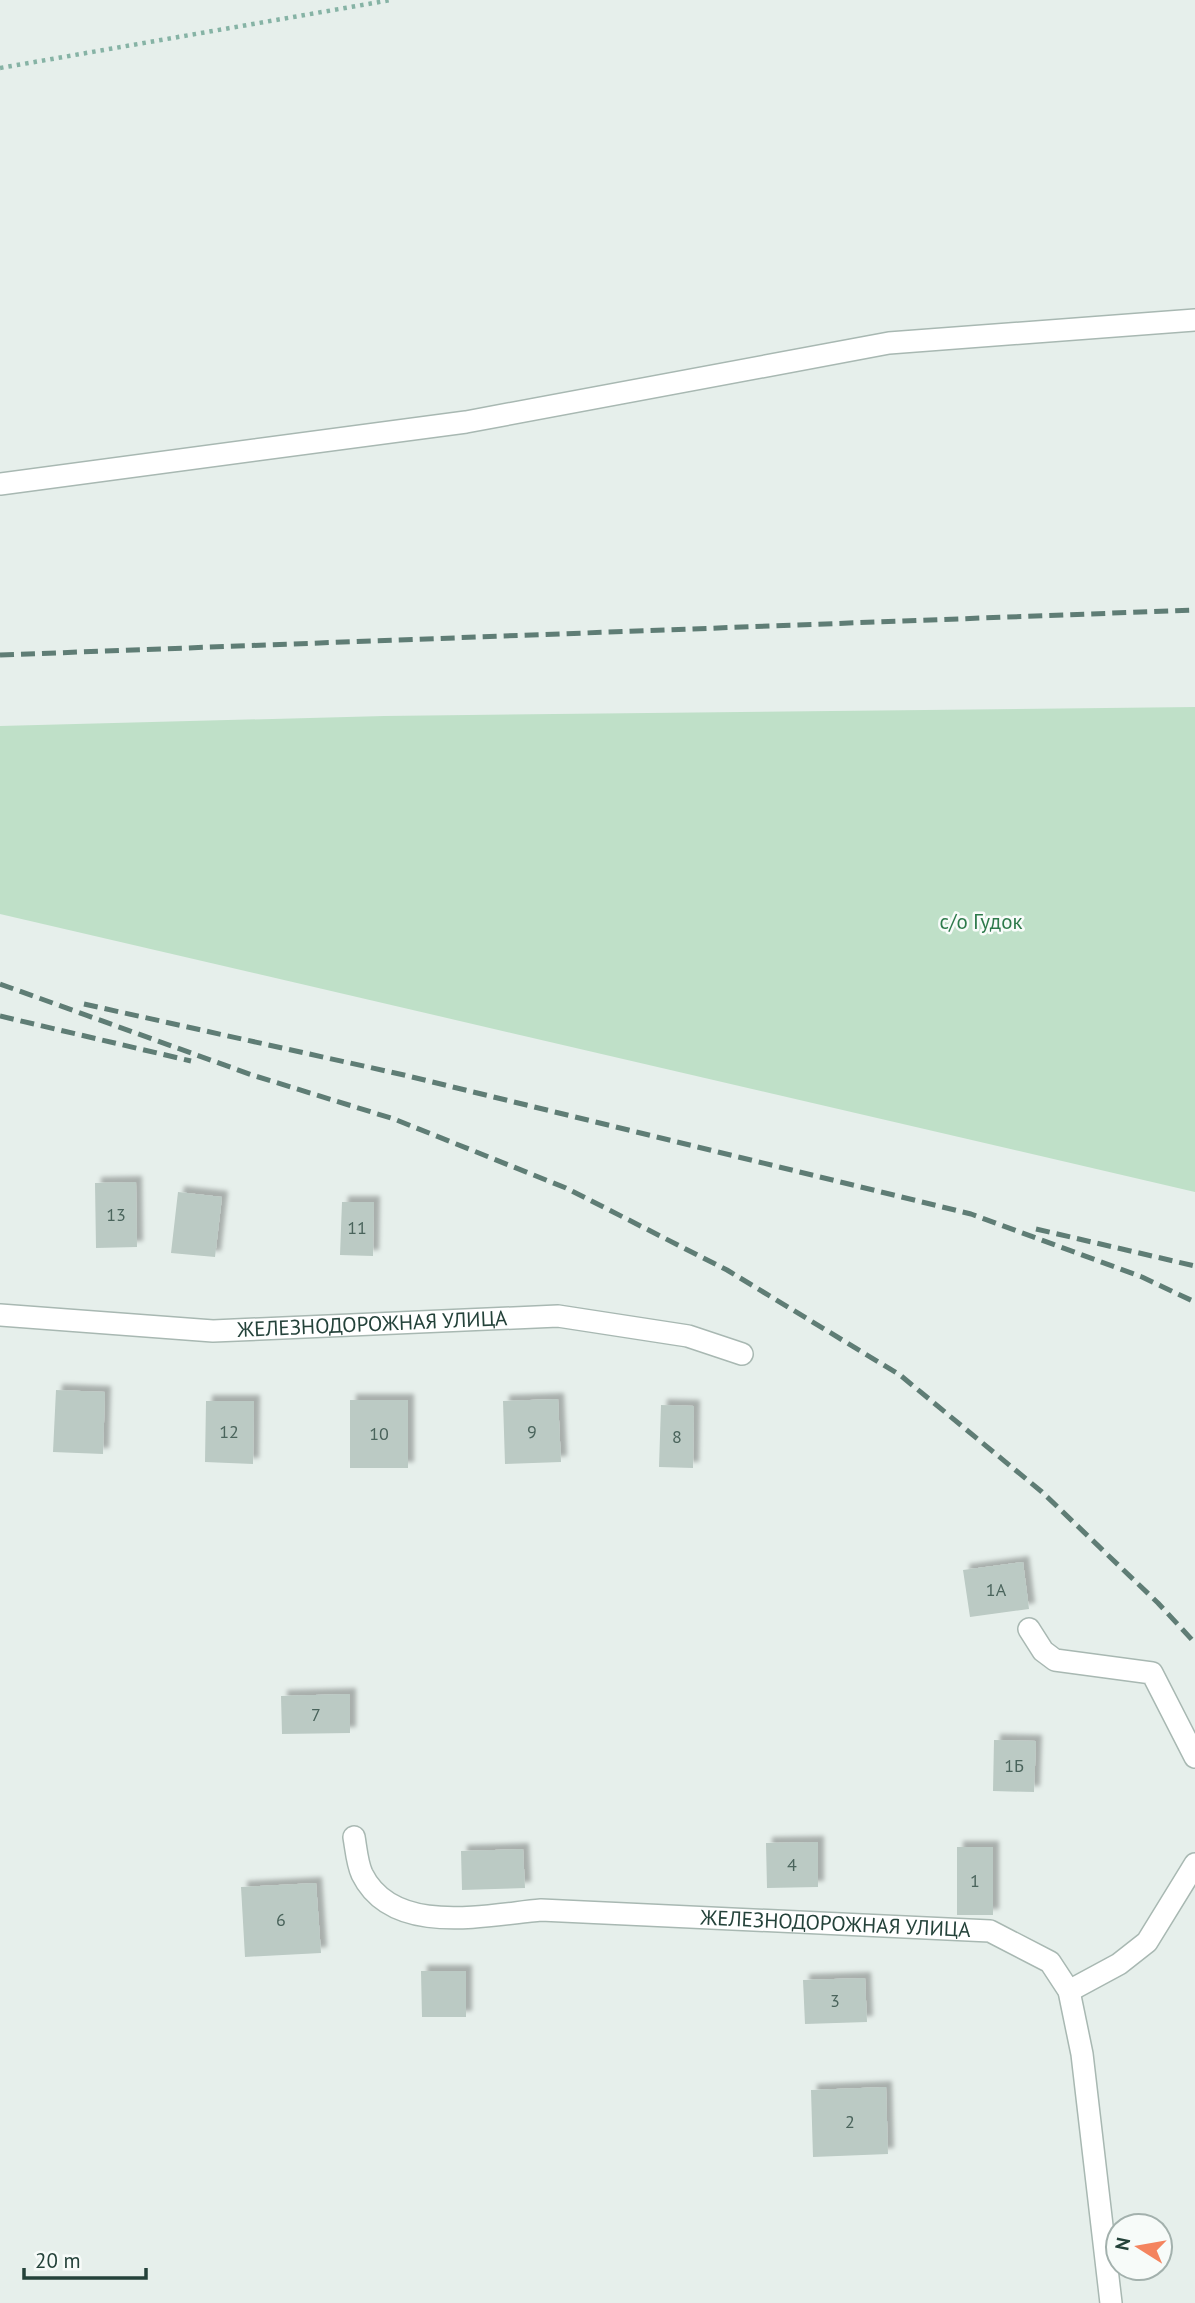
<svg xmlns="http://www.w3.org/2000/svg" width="1195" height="2303" font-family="'PT Sans',sans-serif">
<defs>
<filter id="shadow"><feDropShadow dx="6" dy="-6" stdDeviation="2" flood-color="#0004"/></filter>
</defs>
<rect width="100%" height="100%" fill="#e6efeb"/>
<!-- green -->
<path fill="#bfe0c8" d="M1195,707V1192L0,914V726L384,716Z"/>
<!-- building -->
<path fill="#bbcac4" filter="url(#shadow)" d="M136,1182L137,1247L96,1248L95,1183Z
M178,1192L222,1197L215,1257L171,1253Z
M342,1202H374L373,1256L340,1255Z
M56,1390L105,1392L103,1454L53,1452Z
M558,1399L561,1462L505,1464L503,1401Z
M350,1400H408V1468H350Z
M206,1401H254L253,1464L205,1462Z
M661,1405L694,1406L693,1468L659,1467Z
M1023,1562L1029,1609L970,1617L963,1570Z
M350,1694V1733L282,1734L281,1696Z
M994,1740L1036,1741L1034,1792L993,1791Z
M818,1842V1887L767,1888L766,1843Z
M957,1847H993V1915H957Z
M523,1849L525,1888L462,1890L461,1851Z
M316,1883L321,1953L245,1957L241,1887Z
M421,1971H466V2017H422Z
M865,1978L867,2022L805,2024L803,1980Z
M886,2087L888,2154L813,2157L811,2090Z"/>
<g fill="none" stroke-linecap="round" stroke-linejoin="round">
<defs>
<path id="lane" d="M1029,1629L1043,1651L1055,1660L1152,1673L1195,1757
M1069,1991L1119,1964L1147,1942L1195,1864"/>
<g id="street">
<path d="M0,484L466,422L889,343L1195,320"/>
<path id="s1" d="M0,1315L213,1331L558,1316L688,1336L742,1354"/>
<path id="s2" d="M354,1837C356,1848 357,1863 362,1874C393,1937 485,1915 541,1910L990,1931L1050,1962L1069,1991L1082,2054L1111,2303"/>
</g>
</defs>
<!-- lane casing -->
<use href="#lane" stroke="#a8b8b2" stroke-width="24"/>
<!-- street casing -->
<use href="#street" stroke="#a8b8b2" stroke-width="24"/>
<!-- path -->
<path stroke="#86b3a5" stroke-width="4.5" stroke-dasharray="3.5 5" stroke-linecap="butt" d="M0,68L391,0"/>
<!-- lane -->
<use href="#lane" stroke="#fff" stroke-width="21"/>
<!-- street -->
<use href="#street" stroke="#fff" stroke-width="21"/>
<!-- rail -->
<path stroke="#5f7d75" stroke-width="5" stroke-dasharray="14 7" stroke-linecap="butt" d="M0,655L1195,610
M0,984L252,1075L394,1119L566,1188L727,1270L900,1375L1042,1492L1158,1603L1195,1643
M84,1004L404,1075L971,1214L1142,1277L1195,1302
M0,1016L191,1061
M1036,1229L1195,1266"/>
</g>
<g text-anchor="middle" stroke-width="5" stroke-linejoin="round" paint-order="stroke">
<!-- number labels -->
<g font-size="18" fill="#4a645c">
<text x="116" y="1221">13</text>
<text x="357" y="1234">11</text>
<text x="229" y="1438">12</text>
<text x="532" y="1438">9</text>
<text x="379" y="1440">10</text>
<text x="677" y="1443">8</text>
<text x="996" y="1596">1А</text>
<text x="316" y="1721">7</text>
<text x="1014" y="1772">1Б</text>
<text x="792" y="1871">4</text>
<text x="975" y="1887">1</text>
<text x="281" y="1926">6</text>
<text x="835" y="2007">3</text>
<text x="850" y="2128">2</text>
</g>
<!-- park labels -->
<g font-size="21" fill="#2d7a4b" stroke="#f7fbf9">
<text x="981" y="929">с/о Гудок</text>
</g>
<!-- street labels -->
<g font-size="21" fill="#24423a" stroke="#f7fbf9">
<text dy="7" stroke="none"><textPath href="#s1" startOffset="373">ЖЕЛЕЗНОДОРОЖНАЯ УЛИЦА</textPath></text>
<text dy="7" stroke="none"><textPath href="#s2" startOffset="528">ЖЕЛЕЗНОДОРОЖНАЯ УЛИЦА</textPath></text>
</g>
</g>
<!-- north arrow -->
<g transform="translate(1139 2247) rotate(281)"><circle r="33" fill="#f7fbf9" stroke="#a3b1ad" stroke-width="2"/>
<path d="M0-5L12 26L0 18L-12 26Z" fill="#f4845f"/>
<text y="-10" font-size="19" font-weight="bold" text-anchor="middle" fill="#24423a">N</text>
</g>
<!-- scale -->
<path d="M24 2268v10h122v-10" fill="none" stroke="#24423a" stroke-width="3.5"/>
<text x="35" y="2268" font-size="21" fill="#24423a" stroke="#f7fbf9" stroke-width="5" paint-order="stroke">20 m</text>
</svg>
